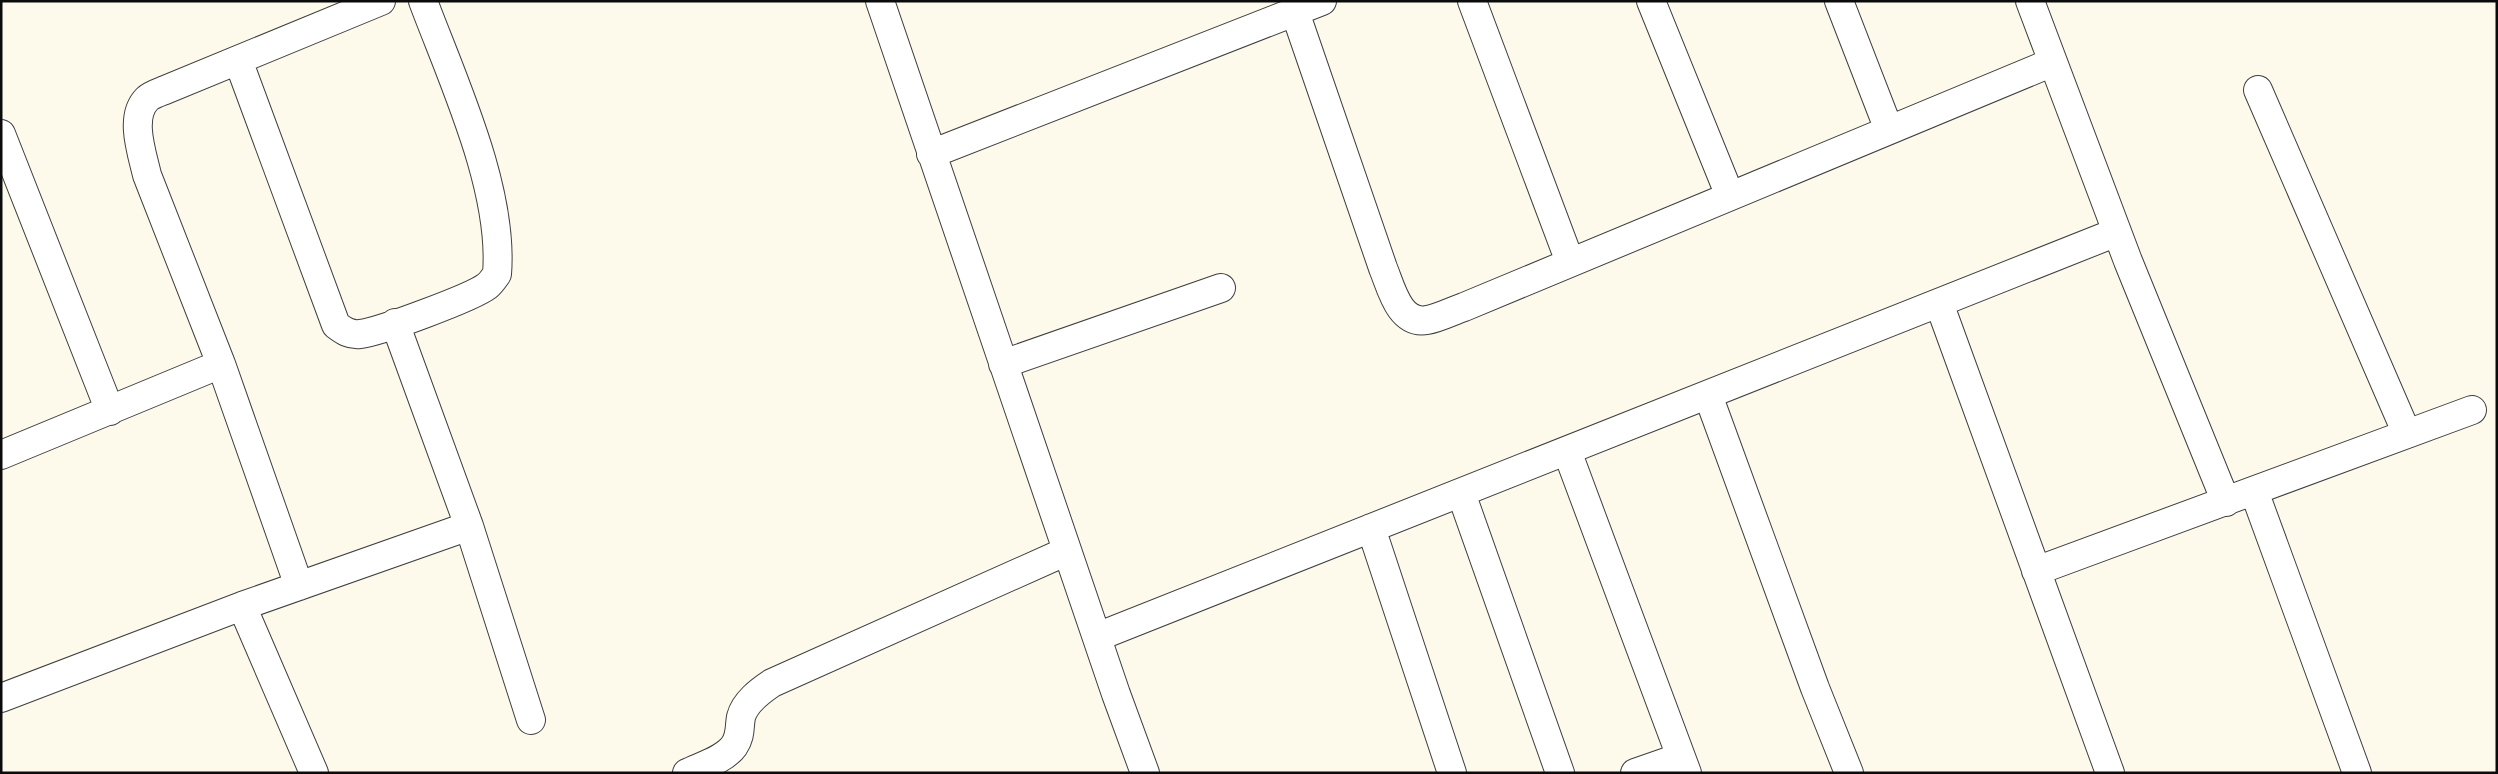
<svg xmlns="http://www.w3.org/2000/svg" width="2498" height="774" font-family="Georgia,serif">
<rect width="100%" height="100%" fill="#fdfaec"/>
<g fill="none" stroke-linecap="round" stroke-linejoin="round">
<defs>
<path id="minor" d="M880,1L1116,694L1145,773
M1472,1L1570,262
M1651,1L1730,196
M1839,1L1889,130
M2030,1L2128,261L2226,502
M1295,12L1383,268C1391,287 1399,325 1427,320C1439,318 1452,311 1464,307L2053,62
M238,60L336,325C344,331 350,335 360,334C379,332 473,297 487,286C491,283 494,278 497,274C504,189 453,81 423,1
M2258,90L2407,434
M1,134L110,411
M931,154L1322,1
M1939,303L2110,773
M395,323L469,526L531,720
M1003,364L1221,288
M1708,395L1815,688L1849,773
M1567,451L1687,773
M1,455L221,364
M2254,491L2357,773
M1461,493L1560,773
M1371,528L1452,773
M2036,571L2472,410
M299,586L221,364L147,175C142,153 129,117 147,99C151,95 160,92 165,90L381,1
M242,606L314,773
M1097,637L2117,232
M1,698L242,606L469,526
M687,773C701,766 724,760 734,746C741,736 739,728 741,717C745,702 760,691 772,683L1067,551
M1635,773L1681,757"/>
</defs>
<!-- minor casing -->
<use href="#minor" stroke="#3e3e3e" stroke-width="30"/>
<!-- minor -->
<use href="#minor" stroke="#fff" stroke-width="28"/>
</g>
<!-- border -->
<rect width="2498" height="774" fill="none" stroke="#0b0b0b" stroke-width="5"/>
</svg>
